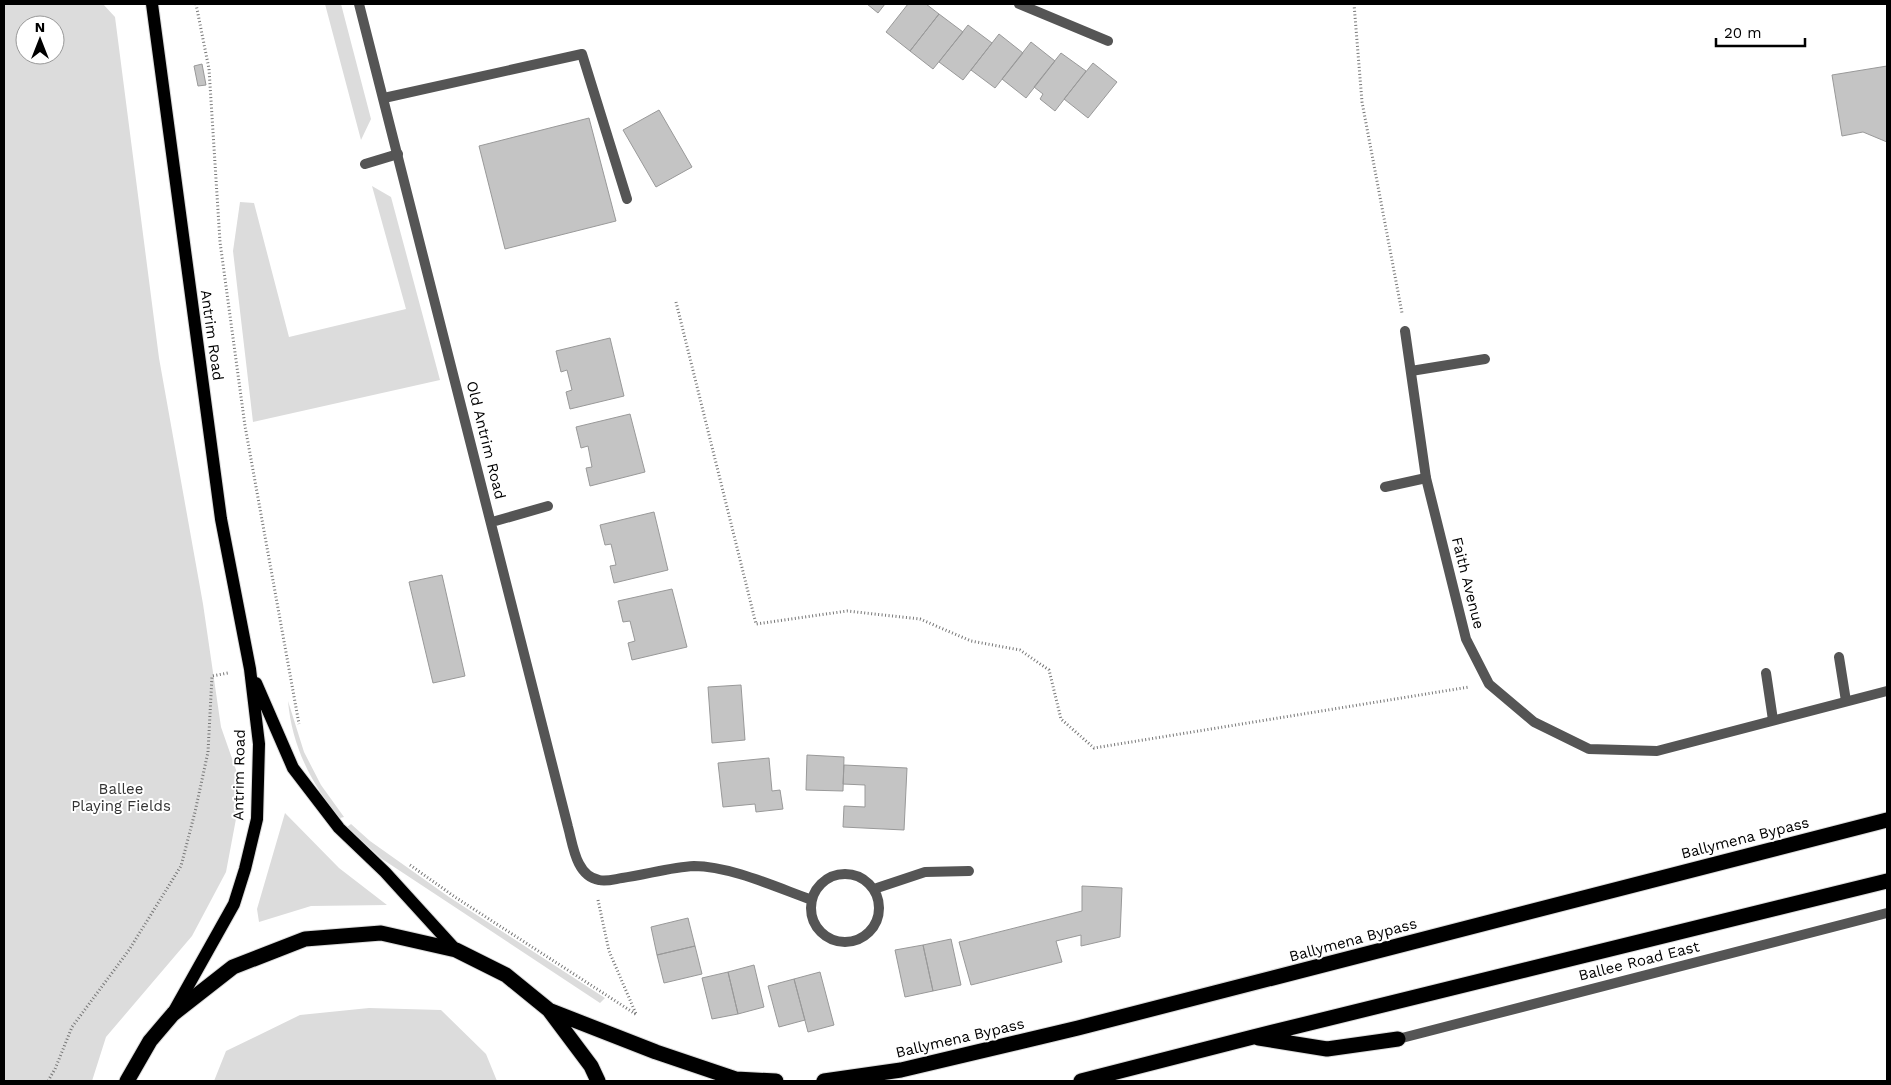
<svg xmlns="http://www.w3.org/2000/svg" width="1891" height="1085" font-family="'Work Sans',sans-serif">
<rect width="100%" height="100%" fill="#fff"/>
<!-- green -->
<path fill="#dcdcdc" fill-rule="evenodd" d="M4,4H103L115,17L159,358L203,604L221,727L242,787L226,872L192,936L106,1037L92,1081H4ZM25,25H55V55H25Z
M325,4H341L371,119L361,140Z
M372,186L391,197L440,380L253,422L233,251L240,202L254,203L289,337L406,309Z
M288,701L304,752L321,785L344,817L340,818C311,784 292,746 288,701Z
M285,813L339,868L387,905L311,906L259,922L257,909Z
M351,824L370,841L449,897L605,998L600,1003L382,859L347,827Z
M369,1008L441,1010L486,1054L497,1081H214L226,1051L300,1015Z"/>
<!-- building -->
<path fill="#c4c4c4" stroke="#999" d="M867,4H885L878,13Z
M908,4H926L939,14L910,51L886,32Z
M939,14L963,32L933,69L910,51Z
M968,25L992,43L963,80L939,62Z
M999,34L1023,53L995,88L971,70Z
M1031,42L1055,61L1026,98L1002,79Z
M1061,53L1086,71L1055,111L1040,99L1043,94L1034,87Z
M1093,63L1117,82L1088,118L1064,99Z
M202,64L206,85L198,86L194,66Z
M1887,66V142L1863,132L1842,136L1832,75Z
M659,110L692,167L656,187L623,130Z
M589,118L616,221L505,249L479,146Z
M610,338L624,396L570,409L566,392L572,390L567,370L561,372L556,351Z
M630,414L645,472L590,486L586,468L592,467L588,446L581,448L576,427Z
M654,512L668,570L614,583L610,566L616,565L611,544L605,545L600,525Z
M442,575L465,676L433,683L409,582Z
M672,589L687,647L632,660L628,643L635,641L630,621L623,622L618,601Z
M741,685L745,740L712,743L708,687Z
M807,755L844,757L843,791L806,790Z
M769,758L772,791L780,790L783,809L756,812L755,804L723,807L718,763Z
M844,765L907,768L904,830L843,827L844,806L865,807V785L843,784Z
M1082,886L1122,888L1120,937L1081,946V935L1056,941L1062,962L971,985L959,942L1082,911Z
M688,918L695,946L657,955L651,927Z
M951,939L961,985L933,991L923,945Z
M923,945L933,991L905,997L895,950Z
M695,946L702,974L664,983L657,955Z
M754,965L764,1007L738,1014L728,972Z
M728,972L738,1014L712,1019L702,978Z
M820,972L834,1025L808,1032L794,979Z
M794,979L805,1020L779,1027L768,986Z"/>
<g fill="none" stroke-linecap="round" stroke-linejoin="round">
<defs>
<path id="primary" d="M152,4L221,519L250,669L259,744L257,819L245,869L234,904L174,1011
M256,683L293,768L339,828L385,872L456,950"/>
<path id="highway" d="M551,1011L656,1052L736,1079L776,1081
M1259,1038L1327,1049L1398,1039
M127,1081L150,1041L173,1014L233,967L305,939L381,933L456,950L506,975L549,1010L591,1066L598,1081
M824,1081L901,1070L1078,1028L1887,820
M1081,1081L1253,1037L1887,881"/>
</defs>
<!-- primary casing -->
<use href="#primary" stroke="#dbdbdb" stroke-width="14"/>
<!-- highway casing -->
<use href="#highway" stroke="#dbdbdb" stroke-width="17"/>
<!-- path -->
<path stroke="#777" stroke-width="3" stroke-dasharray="1 2.5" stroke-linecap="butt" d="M196,4L209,69L220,242L245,426L299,724
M1354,4L1362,102L1402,313
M676,302L756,624L847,611L920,619L971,641L1020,650L1049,670L1061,719L1094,748L1469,687
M410,865L455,897L637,1015
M598,900L609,951L636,1014
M48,1081L55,1069L72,1027L129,950L181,866L195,812L208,752L212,676L228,673"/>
<!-- lane -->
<path stroke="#555" stroke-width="10" d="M384,98L582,54L627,199
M365,164L398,154
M1411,371L1485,359
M1385,487L1426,478
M1839,657L1846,701
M1766,673L1773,720"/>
<!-- street -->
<path stroke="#555" stroke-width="10" d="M359,4L568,827C573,845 576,876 599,880C606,882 615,879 622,878C645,875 671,867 694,866C730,866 778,888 812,900
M1019,4L1108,41
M1405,331L1426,478L1466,639L1489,684L1534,722L1589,749L1657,751L1887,691
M492,522L548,506
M811 908a34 34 0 1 1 68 0a34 34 0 1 1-68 0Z
M874,889L925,872L969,871
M1398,1039L1887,913"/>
<!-- primary -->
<use href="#primary" stroke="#000" stroke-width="12"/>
<!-- highway -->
<use href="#highway" stroke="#000" stroke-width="15"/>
</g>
<g text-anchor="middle" stroke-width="4" stroke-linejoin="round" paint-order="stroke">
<!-- street labels -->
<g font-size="15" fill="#000" stroke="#fff">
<text transform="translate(212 335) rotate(82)" y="5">Antrim Road</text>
<text transform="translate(486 440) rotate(76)" y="5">Old Antrim Road</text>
<text transform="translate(1468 583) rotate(76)" y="5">Faith Avenue</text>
<text transform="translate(239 775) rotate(-89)" y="5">Antrim Road</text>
<text transform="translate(1745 838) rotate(-14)" y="5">Ballymena Bypass</text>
<text transform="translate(1353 940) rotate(-15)" y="5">Ballymena Bypass</text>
<text transform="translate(1639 961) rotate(-14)" y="5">Ballee Road East</text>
<text transform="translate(960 1038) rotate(-13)" y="5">Ballymena Bypass</text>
</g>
<!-- park labels -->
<g font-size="15" fill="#333" stroke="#fff">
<text x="121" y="794">Ballee<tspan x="121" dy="17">Playing Fields</tspan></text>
</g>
</g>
<!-- border -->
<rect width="1891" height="1085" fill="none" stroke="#000000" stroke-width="10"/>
<!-- north arrow -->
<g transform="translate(40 40)"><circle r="24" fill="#ffffff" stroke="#999999"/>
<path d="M0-4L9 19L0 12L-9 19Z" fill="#000000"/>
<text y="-8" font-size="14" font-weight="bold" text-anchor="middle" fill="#000000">N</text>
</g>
<!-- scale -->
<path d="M1716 38v8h89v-8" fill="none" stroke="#000000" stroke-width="2.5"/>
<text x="1724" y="38" font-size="15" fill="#000000" stroke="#ffffff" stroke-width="4" paint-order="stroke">20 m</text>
</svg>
